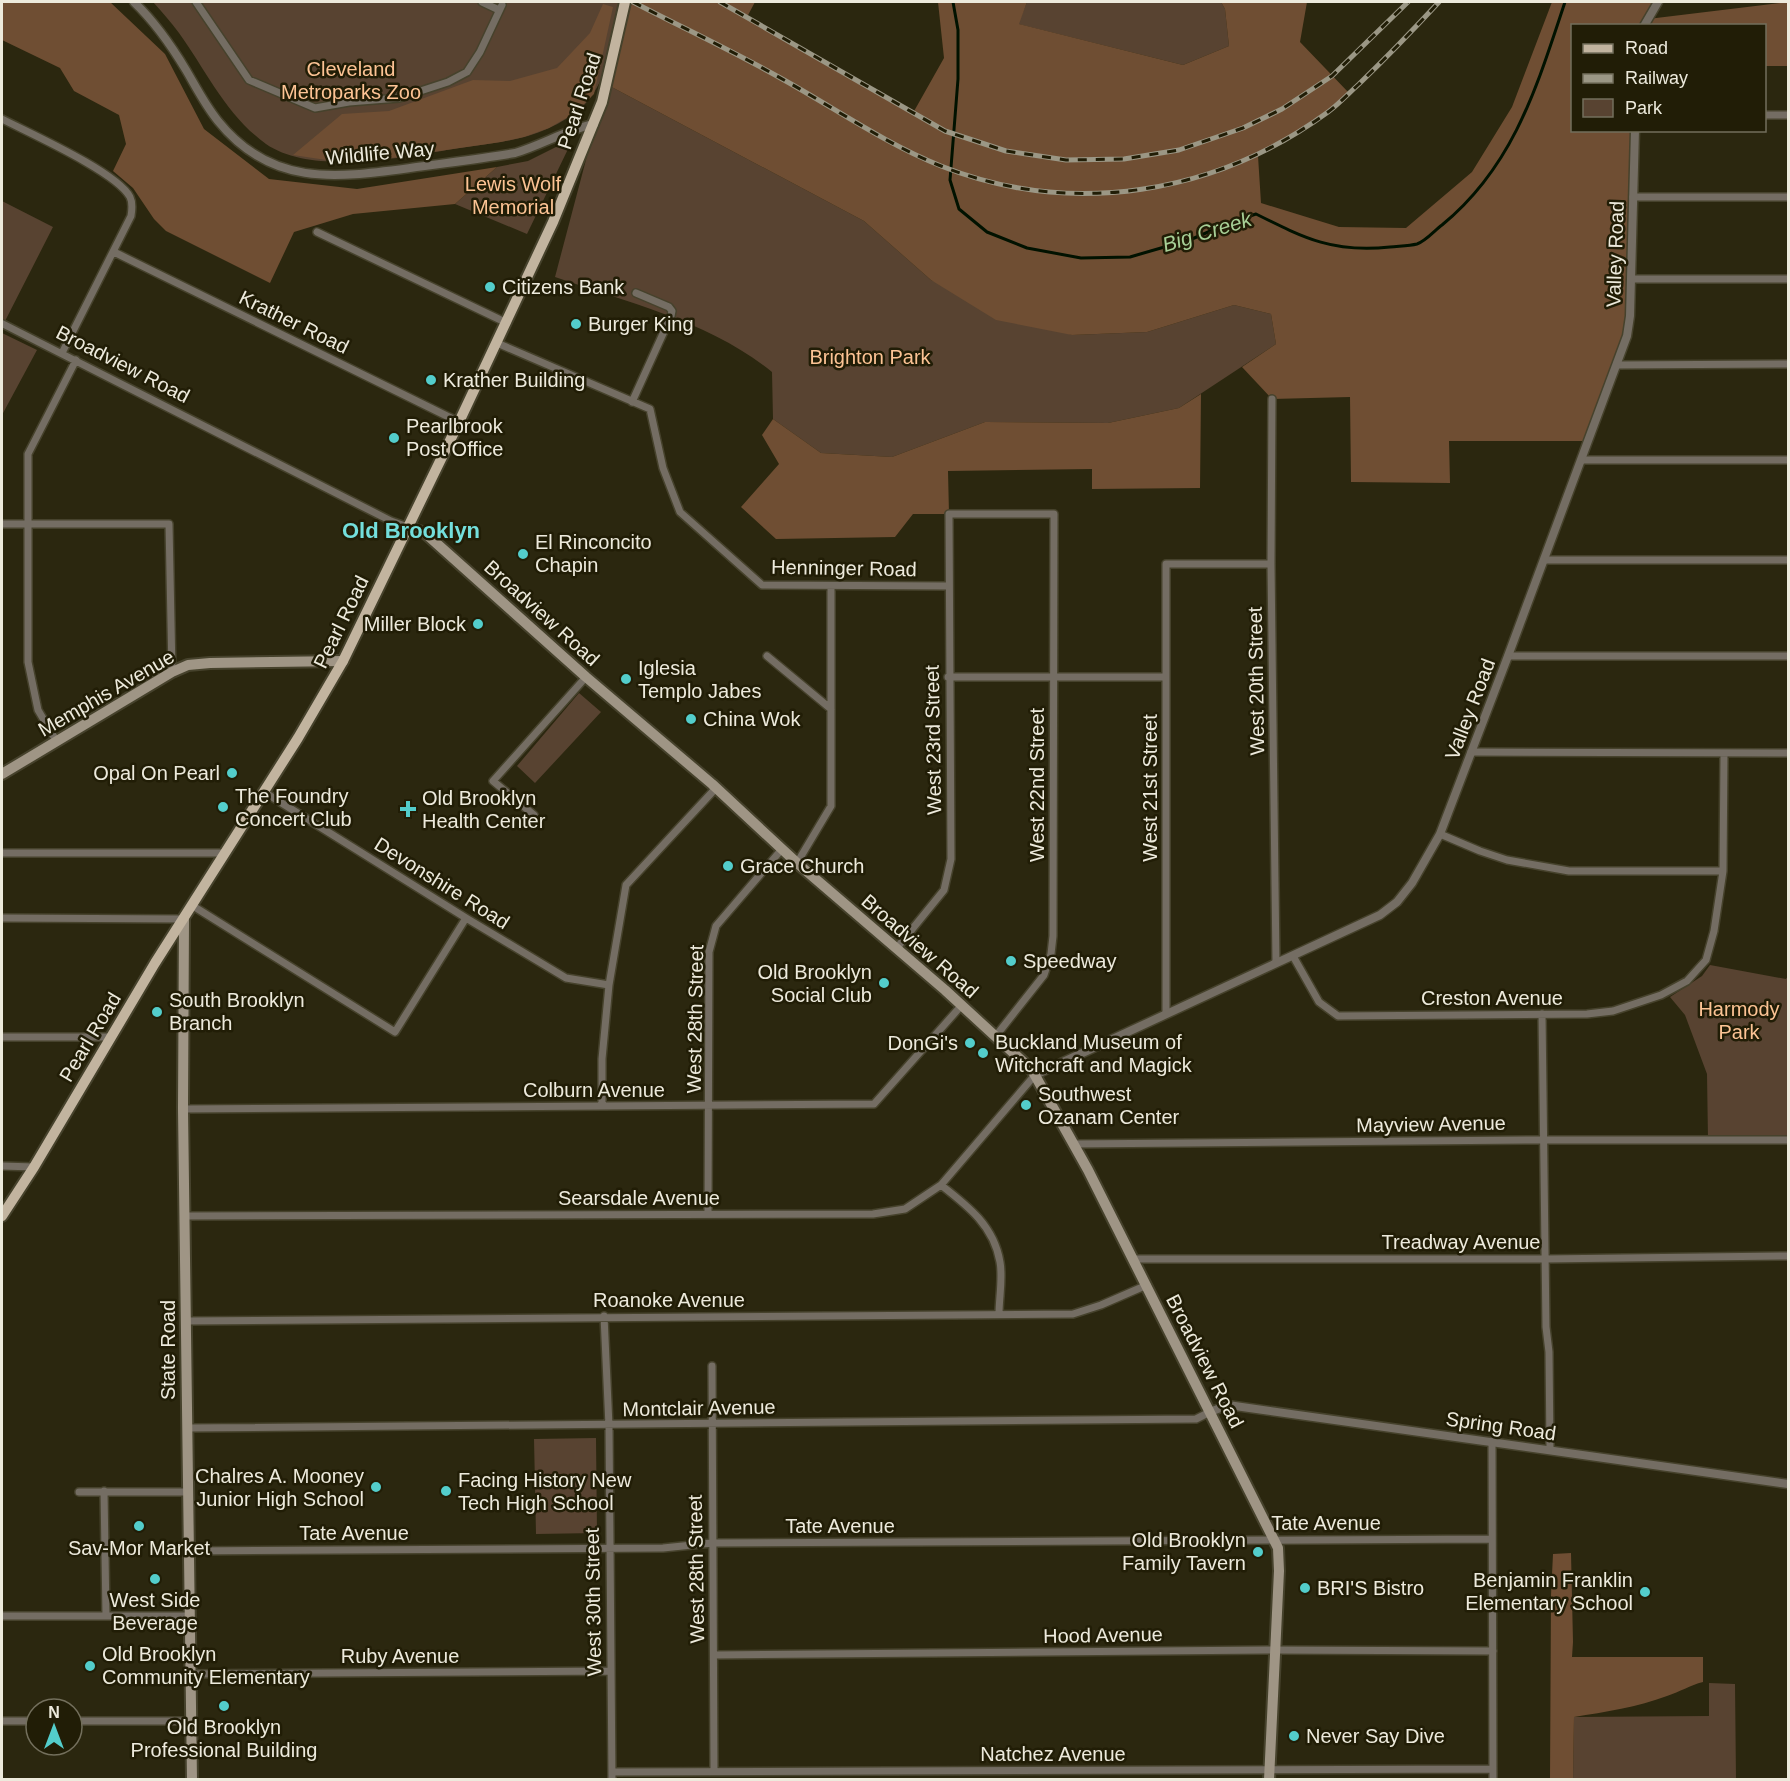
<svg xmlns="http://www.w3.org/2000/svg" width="1790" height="1781" font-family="Arial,sans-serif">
<rect width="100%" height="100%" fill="#2b270f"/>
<!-- green -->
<path fill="#584331" d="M153,2H621C613,34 610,78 585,104C575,114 561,123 547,129C520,141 488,144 459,148C406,157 312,176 266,144C226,115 207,72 179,33C171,22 162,12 153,2Z
M1027,2H1221L1225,9L1229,46L1183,65L1018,24Z
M606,84L864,221L931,280L1072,335L1147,332L1234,305L1271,314L1276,344L1179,408L1108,423L985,422L892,457L821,453L773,419L772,372C711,322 629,303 555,277Z
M568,141L569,147L527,234L455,204L497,167L528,161Z
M2,201L53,227L2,327Z
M2,333L37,350L2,415Z
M579,693L601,712L535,783L517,766Z
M1710,965L1786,979L1788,976V1140H1708L1707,1074L1685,1015L1670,997L1702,976Z
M596,1438L597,1533L536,1534L534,1439Z
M1709,1683L1735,1684L1736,1779L1573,1780L1574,1717L1709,1716Z"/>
<!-- forest -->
<path fill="#6f4e33" d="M2,2H110L165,54L204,129L269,179L357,189L497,167L455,204L353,214L294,232L270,283L166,231L154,219L133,188L113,171L126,144L119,115L74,91L60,68L2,40Z
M625,2H755L747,17L913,113L944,58L938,2H1027L1019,24L1183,65L1229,46L1225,9L1221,2H1307L1300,42L1349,93C1321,119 1290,137 1258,156L1261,203L1339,227L1406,228L1472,172L1512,107L1552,2H1658L1648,19L1788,2V66H1765L1764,26H1572V130L1635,131L1630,316L1588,441H1449L1450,483L1351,482L1350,397L1272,399L1242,367L1276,344L1271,314L1234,305L1147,332L1072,335L996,320L931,280L864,221L606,84Z
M603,4L613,7L594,94L575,113L549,128L524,137L501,142L371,161H333L293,155L342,114L389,111L473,80L510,81L557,68L590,33Z
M1201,394L1200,488L1092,489V469L948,471L949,514H913L895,537L776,539L741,507L779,464L762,435L773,419L821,453L892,457L985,422L1108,423L1179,408Z
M1571,1553L1573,1642L1572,1657H1703V1682C1690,1685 1680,1692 1667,1696C1638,1707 1605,1712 1574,1717L1573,1779H1550L1551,1595L1553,1554Z"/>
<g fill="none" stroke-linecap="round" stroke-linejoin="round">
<!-- stream -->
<path stroke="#011200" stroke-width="3" d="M953,2L958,30V79L950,180L959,209L987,232L1027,248L1081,258L1130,257L1192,239L1229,223L1256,214C1306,239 1334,253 1390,247C1399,246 1409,246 1417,244C1426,241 1435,230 1442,225C1514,166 1537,86 1565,2"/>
<defs>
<path id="minor" d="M196,2L249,80L315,108L349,102L399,98L448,82L467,72L480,52L502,5
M482,2L499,10
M1764,115H1788
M2,119C29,133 117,172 130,197C133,203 132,210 131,216L62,353
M1633,197H1788
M317,232L507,323
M114,252L459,422
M1631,279H1788
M3,324L391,521L408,527
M497,343L650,409L663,468L680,512L762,585L949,586
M1617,365L1788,364
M1272,399L1271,564L1276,963
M632,402L671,316L672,311L669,307L636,293
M1581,460H1788
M2,524H169L172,672
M1544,560H1788
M767,656L831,709
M1508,656H1788
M948,677H1166
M57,742L38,710L28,662V454L76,360
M1471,752L1788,753
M264,792L466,918L566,978L609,985
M534,815L493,781L586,677
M1440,834L1480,851L1507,860L1569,871H1723
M2,853H225
M797,863L831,806V586
M193,906L395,1032L466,918
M2,918L184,919
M896,949L944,890L951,859L949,514H1054L1053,936L1051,954L1044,975L995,1037
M1293,956L1319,1002L1338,1016L1587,1014L1613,1011L1661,995L1687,981L1706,960L1714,931L1723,871L1724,754
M1166,1013V564H1271
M1542,1014L1546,1327L1549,1352L1550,1449
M2,1037H110
M602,1106V1059L609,985L626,885L716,788
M183,1109L874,1104L961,1006
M1074,1144L1537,1140H1788
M2,1166L34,1167
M941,1185C968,1206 994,1226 1000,1262C1003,1278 999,1298 999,1314
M708,1214L709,952L716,926L782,849
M185,1216L873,1214L905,1209L941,1185L1035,1075
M1133,1259H1545L1788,1256
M604,1316L609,1426L612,1780
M185,1321L1073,1314L1101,1305L1147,1285
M712,1366L714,1771
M187,1428L1196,1419L1210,1412
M1492,1441L1493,1780
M104,1491L106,1616
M79,1492H188
M189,1551L663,1548L712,1543L1491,1539
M2,1616H190
M714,1655L1266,1650L1493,1651
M190,1674L611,1671
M2,1721H36
M72,1721H191
M612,1772L1493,1769"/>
<path id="tertiary" d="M134,2C155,22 171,45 186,70C196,87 205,105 218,121C271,187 335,178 410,168C445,163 480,159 515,153C542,145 566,130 594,124
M1644,26L1658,2
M1035,1075L1380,915L1397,902L1412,883L1440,834L1508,656L1627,336L1630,316L1635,130
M1210,1412L1228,1405L1788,1484"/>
<path id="secondary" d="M408,527L425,533L586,677L712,784L797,863L945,990L1032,1070L1088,1170L1278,1548L1279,1571L1269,1780
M2,774L172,672L188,665L210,663L343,661
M184,919L183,1109L192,1780"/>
<path id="primary" d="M2,1216L34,1167L155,963L298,738L343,661L459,422L553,222L602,102L625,2"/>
</defs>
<!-- minor casing -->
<use href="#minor" stroke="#46422c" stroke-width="10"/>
<!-- tertiary casing -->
<use href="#tertiary" stroke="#46422c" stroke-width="11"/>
<!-- secondary casing -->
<use href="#secondary" stroke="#46422c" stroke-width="14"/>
<!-- primary casing -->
<use href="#primary" stroke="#46422c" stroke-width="14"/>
<!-- minor -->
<use href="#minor" stroke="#746d63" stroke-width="7"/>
<!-- tertiary -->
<use href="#tertiary" stroke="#746d63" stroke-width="8"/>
<!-- secondary -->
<use href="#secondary" stroke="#9f9585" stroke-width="10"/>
<!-- primary -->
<use href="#primary" stroke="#c2b49f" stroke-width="10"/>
<defs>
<path id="rail" d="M633,2C683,28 735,52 784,80C836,109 886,144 941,166C1072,218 1216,194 1328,112C1339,104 1349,93 1359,84C1387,57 1413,30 1439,2
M720,2L945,131L1006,151L1066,160L1124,159L1179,150L1243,128L1282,109L1332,76L1408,2"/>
</defs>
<!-- rail casing -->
<use href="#rail" stroke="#9b9785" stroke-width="5"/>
<!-- rail -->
<use href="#rail" stroke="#211d06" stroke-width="3" stroke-dasharray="9" stroke-linecap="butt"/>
</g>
<!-- markers -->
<g fill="#53cdcb" stroke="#211d06" stroke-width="2">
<circle cx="490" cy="287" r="6"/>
<circle cx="576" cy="324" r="6"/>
<circle cx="431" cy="380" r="6"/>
<circle cx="394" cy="438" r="6"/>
<circle cx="523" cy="554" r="6"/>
<circle cx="478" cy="624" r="6"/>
<circle cx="626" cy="679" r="6"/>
<circle cx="691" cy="719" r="6"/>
<circle cx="232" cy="773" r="6"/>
<circle cx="223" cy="807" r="6"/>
<path d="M405 800h6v6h6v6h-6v6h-6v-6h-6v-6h6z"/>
<circle cx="728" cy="866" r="6"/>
<circle cx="1011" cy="961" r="6"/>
<circle cx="884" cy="983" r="6"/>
<circle cx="157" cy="1012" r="6"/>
<circle cx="970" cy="1043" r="6"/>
<circle cx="983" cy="1053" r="6"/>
<circle cx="1026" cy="1105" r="6"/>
<circle cx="376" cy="1487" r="6"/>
<circle cx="446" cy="1491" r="6"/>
<circle cx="139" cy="1526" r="6"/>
<circle cx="1258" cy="1552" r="6"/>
<circle cx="155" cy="1579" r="6"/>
<circle cx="1305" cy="1588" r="6"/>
<circle cx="1645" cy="1592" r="6"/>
<circle cx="90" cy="1666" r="6"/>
<circle cx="224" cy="1706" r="6"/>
<circle cx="1294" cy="1736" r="6"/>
</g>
<g text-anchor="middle" stroke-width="5" stroke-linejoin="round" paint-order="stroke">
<!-- park labels -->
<g font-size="20" fill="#fcc394" stroke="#211d06">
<text x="351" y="76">Cleveland<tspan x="351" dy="23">Metroparks Zoo</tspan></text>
<text x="513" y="191">Lewis Wolf<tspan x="513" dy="23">Memorial</tspan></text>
<text x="870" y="364">Brighton Park</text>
<text x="1739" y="1016">Harmody<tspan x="1739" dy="23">Park</tspan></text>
</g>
<!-- street labels -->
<g font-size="20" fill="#edeadc" stroke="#211d06">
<text transform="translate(579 101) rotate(-72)" y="7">Pearl Road</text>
<text transform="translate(380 153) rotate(-5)" y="7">Wildlife Way</text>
<text transform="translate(1615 254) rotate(-88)" y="7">Valley Road</text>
<text transform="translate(294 322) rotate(26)" y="7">Krather Road</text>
<text transform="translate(123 364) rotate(27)" y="7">Broadview Road</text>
<text transform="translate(844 568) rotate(1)" y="7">Henninger Road</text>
<text transform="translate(542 613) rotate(42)" y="7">Broadview Road</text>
<text transform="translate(341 622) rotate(-64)" y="7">Pearl Road</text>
<text transform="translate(1256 681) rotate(-91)" y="7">West 20th Street</text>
<text transform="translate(106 693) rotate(-30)" y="7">Memphis Avenue</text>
<text transform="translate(1470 709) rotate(-69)" y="7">Valley Road</text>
<text transform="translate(933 740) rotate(-91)" y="7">West 23rd Street</text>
<text transform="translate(1037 785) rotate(-90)" y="7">West 22nd Street</text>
<text transform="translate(1150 788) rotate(-90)" y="7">West 21st Street</text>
<text transform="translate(442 883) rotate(32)" y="7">Devonshire Road</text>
<text transform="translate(920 946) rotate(41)" y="7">Broadview Road</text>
<text x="1492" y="1005">Creston Avenue</text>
<text transform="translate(695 1019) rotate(-89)" y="7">West 28th Street</text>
<text transform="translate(90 1037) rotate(-59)" y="7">Pearl Road</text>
<text x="594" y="1097">Colburn Avenue</text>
<text transform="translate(1431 1124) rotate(-1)" y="7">Mayview Avenue</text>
<text x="639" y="1205">Searsdale Avenue</text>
<text x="1461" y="1249">Treadway Avenue</text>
<text x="669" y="1307">Roanoke Avenue</text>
<text transform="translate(168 1350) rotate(-90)" y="7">State Road</text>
<text transform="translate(1205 1361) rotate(63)" y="7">Broadview Road</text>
<text transform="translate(699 1408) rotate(-1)" y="7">Montclair Avenue</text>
<text transform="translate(1501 1426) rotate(8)" y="7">Spring Road</text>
<text x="1326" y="1530">Tate Avenue</text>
<text x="840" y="1533">Tate Avenue</text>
<text x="354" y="1540">Tate Avenue</text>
<text transform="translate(696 1569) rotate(-91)" y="7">West 28th Street</text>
<text transform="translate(593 1602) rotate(-91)" y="7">West 30th Street</text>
<text transform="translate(1103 1635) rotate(-1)" y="7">Hood Avenue</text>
<text x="400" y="1663">Ruby Avenue</text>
<text x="1053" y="1761">Natchez Avenue</text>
</g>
<!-- poi labels -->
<g font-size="20" fill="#edeadc" stroke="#211d06" text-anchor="start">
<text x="502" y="294">Citizens Bank</text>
<text x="588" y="331">Burger King</text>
<text x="443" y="387">Krather Building</text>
<text x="406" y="433">Pearlbrook<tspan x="406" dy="23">Post Office</tspan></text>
<text x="535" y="549">El Rinconcito<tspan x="535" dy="23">Chapin</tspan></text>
<text x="466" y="631" text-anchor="end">Miller Block</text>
<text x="638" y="675">Iglesia<tspan x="638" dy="23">Templo Jabes</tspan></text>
<text x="703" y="726">China Wok</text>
<text x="220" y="780" text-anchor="end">Opal On Pearl</text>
<text x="235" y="803">The Foundry<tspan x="235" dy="23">Concert Club</tspan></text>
<text x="422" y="805">Old Brooklyn<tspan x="422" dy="23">Health Center</tspan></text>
<text x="740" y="873">Grace Church</text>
<text x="1023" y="968">Speedway</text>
<text x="872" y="979" text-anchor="end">Old Brooklyn<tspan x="872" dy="23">Social Club</tspan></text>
<text x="169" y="1007">South Brooklyn<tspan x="169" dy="23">Branch</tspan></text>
<text x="995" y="1049">Buckland Museum of<tspan x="995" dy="23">Witchcraft and Magick</tspan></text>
<text x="958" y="1050" text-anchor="end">DonGi's</text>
<text x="1038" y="1101">Southwest<tspan x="1038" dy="23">Ozanam Center</tspan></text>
<text x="364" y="1483" text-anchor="end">Chalres A. Mooney<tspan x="364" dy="23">Junior High School</tspan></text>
<text x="458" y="1487">Facing History New<tspan x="458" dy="23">Tech High School</tspan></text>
<text x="1246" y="1547" text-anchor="end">Old Brooklyn<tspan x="1246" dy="23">Family Tavern</tspan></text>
<text x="139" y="1555" text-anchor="middle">Sav-Mor Market</text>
<text x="1633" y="1587" text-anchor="end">Benjamin Franklin<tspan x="1633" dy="23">Elementary School</tspan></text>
<text x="1317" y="1595">BRI'S Bistro</text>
<text x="155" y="1607" text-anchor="middle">West Side<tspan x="155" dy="23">Beverage</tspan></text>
<text x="102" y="1661">Old Brooklyn<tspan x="102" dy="23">Community Elementary</tspan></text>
<text x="224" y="1734" text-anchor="middle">Old Brooklyn<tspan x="224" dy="23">Professional Building</tspan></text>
<text x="1306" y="1743">Never Say Dive</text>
</g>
<!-- water labels -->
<g font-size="21" font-style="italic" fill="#a7d096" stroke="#211d06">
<text transform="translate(1207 232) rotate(-17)" y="7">Big Creek</text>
</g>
<!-- quarter labels -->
<g font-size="22" font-weight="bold" fill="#73dfdc" stroke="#211d06">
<text x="411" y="538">Old Brooklyn</text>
</g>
</g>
<!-- border -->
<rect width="1790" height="1781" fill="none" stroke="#edeadc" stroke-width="6"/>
<!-- legend -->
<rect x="1571" y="24" width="195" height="108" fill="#211d06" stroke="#736f5c" stroke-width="1.5"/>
<rect x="1583" y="44" width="30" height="9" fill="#c2b49f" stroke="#736f5c" stroke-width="1.5"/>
<text x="1625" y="54" font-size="18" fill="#edeadc">Road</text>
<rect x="1583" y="74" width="30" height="9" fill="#9b9785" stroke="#736f5c" stroke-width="1.5"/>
<text x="1625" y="84" font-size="18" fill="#edeadc">Railway</text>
<rect x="1583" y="99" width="30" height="18" fill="#584331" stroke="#736f5c" stroke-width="1.5"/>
<text x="1625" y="114" font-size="18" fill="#edeadc">Park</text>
<!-- north arrow -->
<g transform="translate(54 1727)"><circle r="28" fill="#211d06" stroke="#736f5c" stroke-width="1.5"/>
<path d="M0-4.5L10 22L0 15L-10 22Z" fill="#53cdcb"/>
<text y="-9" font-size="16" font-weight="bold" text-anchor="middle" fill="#edeadc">N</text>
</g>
</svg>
